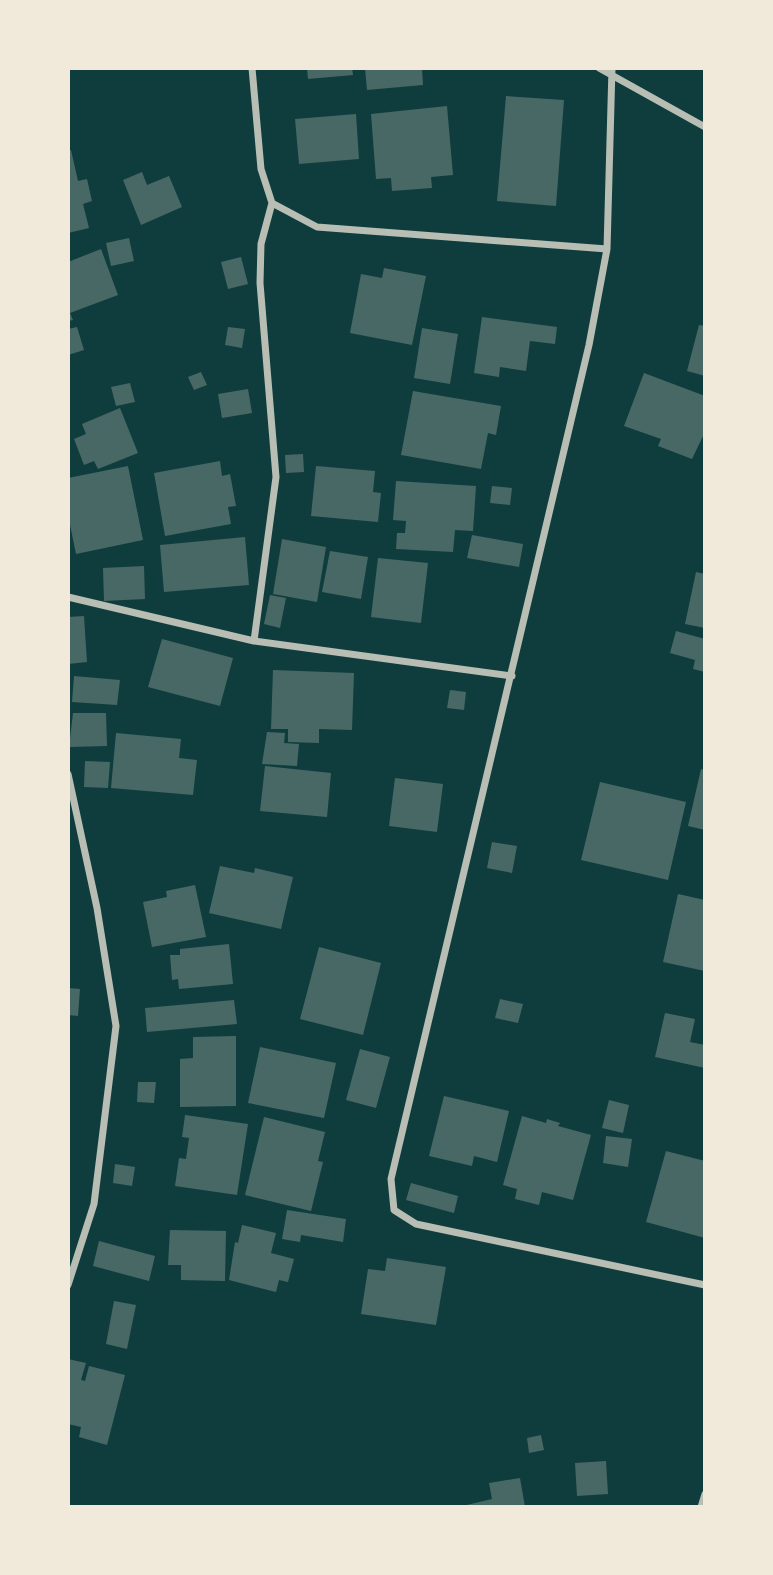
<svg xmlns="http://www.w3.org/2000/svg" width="773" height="1575" font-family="'PT Serif',serif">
<rect width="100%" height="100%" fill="#0f3d3e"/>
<!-- building -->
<path fill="#486865" d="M307,68H352L353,75L308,79Z
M365,68H422L423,85L367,90Z
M506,96L564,100L556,206L497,201Z
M447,106L453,175L431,177L432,188L392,191L391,178L376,179L371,114Z
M356,114L359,159L299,164L295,119Z
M71,150L78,181L87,179L92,201L83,204L89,228L68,233V151Z
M142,172L147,185L169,176L182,207L141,225L123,180Z
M129,238L134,261L111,266L106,243Z
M101,249L118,295L70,313L73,320L68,321V262Z
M241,257L248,284L228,289L221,262Z
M384,268L426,276L412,345L350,333L361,274L382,278Z
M482,317L557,327L555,344L530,341L526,371L500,367L499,377L474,373Z
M699,325L705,326V376L687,371Z
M77,327L84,350L68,355V329Z
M228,327L245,329L242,348L225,345Z
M422,328L458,334L450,384L414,378Z
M201,372L207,385L194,390L188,377Z
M644,373L705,396V432L692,459L658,446L661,439L624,426Z
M130,383L135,402L116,406L111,387Z
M248,389L252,413L222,418L218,394Z
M413,391L501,406L496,435L488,433L481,469L401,455Z
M120,408L138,453L98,469L94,461L84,465L74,439L86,434L82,424Z
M303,454L304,472L286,473L285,455Z
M220,461L222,476L230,474L236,506L228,507L231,524L165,536L154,473Z
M128,466L143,540L76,554L68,515V478Z
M316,466L375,471L373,492L381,493L378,522L311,516Z
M396,481L476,486L473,531L455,530L453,552L396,549L397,533H405L406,521L393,520Z
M492,486L512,488L510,505L490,503Z
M472,535L523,544L519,567L467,558Z
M245,537L249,585L164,592L160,545Z
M282,539L326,547L317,602L273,594Z
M330,551L368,557L361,599L322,592Z
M378,558L428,563L421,623L371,617Z
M144,566L145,599L104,601L103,568Z
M696,572L705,574V628L685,624Z
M270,595L286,598L280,628L264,624Z
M84,616L87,662L68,664V617Z
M676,631L705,639V672L693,669L695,660L670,653Z
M162,639L233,658L220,706L148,687Z
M273,670L354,673L352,730L319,729V743L288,742V729H271Z
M74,676L120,680L117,705L72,702Z
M450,690L466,692L464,710L447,708Z
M73,713H106L107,746L69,747Z
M267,732L285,733L284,743L299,744L297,766L262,764Z
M116,733L181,739L179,758L197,760L193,795L111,788Z
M85,761L110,762L108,788L84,787Z
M265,766L331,773L327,817L260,811Z
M701,769L705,770V830L688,826Z
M395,778L443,784L437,832L389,826Z
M600,782L686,802L668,880L581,860Z
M492,842L517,846L512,873L487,868Z
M220,866L254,873L255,868L293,877L281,929L209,913Z
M195,885L206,937L152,947L143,902L167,897L166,891Z
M678,894L705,900V971L663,962Z
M229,944L233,984L179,989L178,979L172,980L170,955H180V949Z
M319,947L381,963L363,1035L300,1019Z
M68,988L80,989L78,1016L68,1015Z
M500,999L523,1004L518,1023L495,1018Z
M234,1000L237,1024L147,1032L145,1008Z
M665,1013L695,1019L690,1042L705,1045V1068L655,1057Z
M236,1036V1106L180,1107V1059L193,1058V1037Z
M260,1047L336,1063L324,1118L248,1103Z
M360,1049L390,1057L376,1108L346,1100Z
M138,1082H156L154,1103L137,1102Z
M444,1096L509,1111L497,1162L474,1156L472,1166L429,1156Z
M609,1100L629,1105L623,1133L602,1128Z
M185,1115L248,1124L237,1195L175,1186L179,1158L186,1159L189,1138L182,1137Z
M522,1116L546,1123L547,1119L560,1123L558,1126L591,1135L573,1200L542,1192L539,1205L515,1199L517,1189L503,1185Z
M264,1117L325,1132L318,1161L323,1162L311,1211L245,1195Z
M606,1136L632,1139L628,1167L603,1163Z
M666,1151L705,1161V1238L646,1222Z
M115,1164L135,1167L132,1186L113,1183Z
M411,1183L458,1196L454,1213L406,1200Z
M287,1210L346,1219L343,1242L301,1235L300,1242L282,1239Z
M242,1225L276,1233L271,1253L294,1259L288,1282L279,1280L276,1292L229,1280L235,1242L238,1243Z
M170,1230L226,1231L225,1281L181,1280V1265H168Z
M99,1241L155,1256L149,1281L93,1266Z
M387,1258L446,1267L436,1325L361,1314L368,1269L385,1271Z
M114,1301L136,1305L127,1349L106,1344Z
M68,1359L86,1363L81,1380L85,1381L89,1366L125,1375L107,1445L79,1437L81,1427L68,1424Z
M541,1435L544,1450L529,1453L527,1438Z
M606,1461L608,1494L577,1496L575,1463Z
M520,1478L525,1507H458L492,1499L489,1483Z"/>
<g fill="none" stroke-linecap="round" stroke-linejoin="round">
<!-- minor -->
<path stroke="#b8beb3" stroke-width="7" d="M252,68L261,169L272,203L317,227L607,249L612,68
M599,68L705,127
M607,249L589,345L391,1179L394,1210L416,1224L705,1285
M68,597L254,641L512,676
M254,641L276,477L260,283L261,244L272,203
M68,774L97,908L116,1026L94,1204L68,1285
M701,1507L705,1494"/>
</g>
<!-- border -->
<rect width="773" height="1575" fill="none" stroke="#f1e9da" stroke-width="140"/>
</svg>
